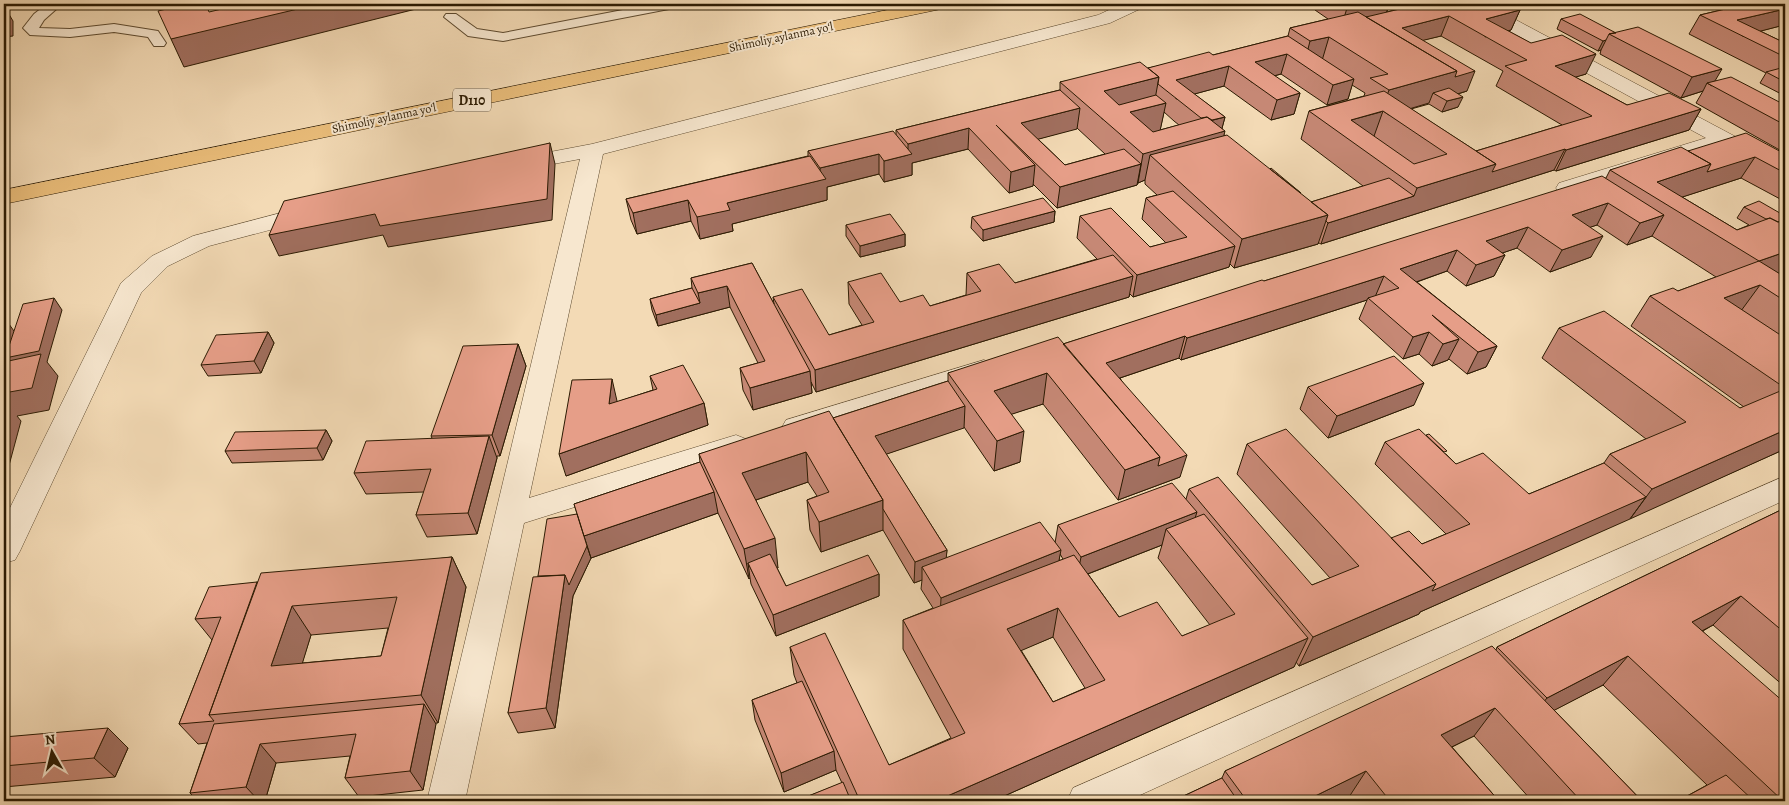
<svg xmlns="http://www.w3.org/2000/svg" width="1789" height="805" font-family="Alegreya,serif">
<rect width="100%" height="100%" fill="#f3dab5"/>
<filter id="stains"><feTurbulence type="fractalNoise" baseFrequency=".004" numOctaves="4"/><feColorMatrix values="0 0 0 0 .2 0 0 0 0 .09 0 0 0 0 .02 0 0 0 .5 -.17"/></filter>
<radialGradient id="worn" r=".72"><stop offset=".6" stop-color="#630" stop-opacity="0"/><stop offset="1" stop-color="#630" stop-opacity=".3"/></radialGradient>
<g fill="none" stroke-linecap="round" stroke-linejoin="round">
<defs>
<path id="service" d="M47,4H62L44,20L39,28L70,29L114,24L158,31L166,43L164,46H154L148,37L114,32L70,37L30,35L23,28L34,14Z
M654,4H681L674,8L503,41L468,36L444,17L446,14H456L477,29L503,33Z"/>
<path id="minor" d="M1122,4H1145L1142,8L1110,23L603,154L529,498L736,435L746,439L750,446L746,453L524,523L465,801H427L580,159L516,171L508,170L505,165L508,160L592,144L1098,15Z
M1464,4H1486L1785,163V178L1777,177L1722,147L1575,193L1567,195L1559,193L1556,188L1559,183L1706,138L1467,8Z
M311,205L319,207L322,212L319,217L209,246L168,266L141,293L20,551L15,560L4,563V520L121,283L152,256L193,236Z
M984,360L993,363L997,369L993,375L796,437L786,434L782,427L786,420Z
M1785,476V500L1127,801H1067L1073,788Z"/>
<path id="primary" d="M917,4H950L947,8L941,9L4,204V190Z"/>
</defs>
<!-- service casing -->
<use href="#service" stroke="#5d4a2f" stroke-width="2"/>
<!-- minor casing -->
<use href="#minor" stroke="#5d4a2f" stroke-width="1"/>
<!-- primary casing -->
<use href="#primary" stroke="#2b1a02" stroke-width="1"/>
<!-- service -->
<use href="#service" fill="#f7e7cf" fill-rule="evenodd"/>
<!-- minor -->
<use href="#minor" fill="#f7e7cf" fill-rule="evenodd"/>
<!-- primary -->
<use href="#primary" fill="#eabd7a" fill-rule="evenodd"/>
</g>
<!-- wall -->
<path fill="#c68875" stroke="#2b1a02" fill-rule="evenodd" d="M1317,4H1389L1387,12L1401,8L1393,4H1507L1520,10L1511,30L1508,31L1586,74L1575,77L1627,105L1701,109L1689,130L1556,171L1554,170L1321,244L1319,243L1318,244L1234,268L1230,264L1229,267L1133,297L1130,294L1129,297L816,392L811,382L812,393L753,410L743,390L740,368L758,363L730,307L658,326L652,310L650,299L692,288L691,278L752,263L774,304L773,297L829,335L862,325L849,304L848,282L900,302L930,306L966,295L967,273L1015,283L1097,259L1077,238L1080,216L1150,247L1166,243L1142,219L1146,198L1157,195L1145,184V180L1138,183L1137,185L1057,208L1033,184V186L1009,193L968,149L912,163V175L884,182L879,174L827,187V200L732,224L733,231L700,239L691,221L637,234L631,220L626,199L808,156V151L896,135V130L1060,90V82L1148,68L1213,55L1288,36L1290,28L1328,19L1315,10ZM1441,36L1503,71L1496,86L1562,125L1476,151L1411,109L1429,104L1442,112L1458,107V94L1467,91L1423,40ZM1281,74L1327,105L1348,99L1352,85L1365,93L1364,96L1309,111L1301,139L1363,186L1311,202L1224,135L1222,128L1225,117L1194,94L1224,86L1271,120L1294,114L1300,93L1274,76ZM1164,112L1174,121L1179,125L1160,130ZM1077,128L1105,154L1065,165L1038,139Z
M1708,4H1785V23L1784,25L1760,31L1785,43V96L1760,83L1766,73L1689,34L1700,15L1721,10Z
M1561,19L1616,33L1714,81L1785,105V153L1696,103L1703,91L1681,98L1600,54L1601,50L1598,51L1557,29Z
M1785,30V39L1781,37Z
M1688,151L1785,154V199L1782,200L1741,178L1682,197L1737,230L1749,225L1737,218L1744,207L1785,216V273L1781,275L1785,277V449L1420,612L1419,614L1299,666L1296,662L1294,667L993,801H796L842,783L836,770L784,792L755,720L752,700L797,683L794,675L790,647L889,765L951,738L903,649V620L933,608L921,589L922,580L914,583L883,530L821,552L810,530L807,500L817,496L808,482L756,500L778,568H777L786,586L879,574V596L776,636L751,584L750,578L749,579L718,513L591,558L574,504L700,462L699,454L833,418L948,381V373L1063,344L1264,281L1606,178L1610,170ZM1597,225L1627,245L1652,236L1716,277L1678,291L1650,296L1631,326L1744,407L1740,408L1559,328L1542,358L1646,439L1610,454L1604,463L1529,494L1456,464L1446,454L1385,442L1375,464L1446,534L1422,544L1391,538L1247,444L1237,474L1330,578L1312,585L1189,489L1186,499L1058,525L1055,543L946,558L947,550L886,454L964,427L994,471L1020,462L1011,414L1043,404L1118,500L1180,477L1120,378L1179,358L1181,360L1367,300L1359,319L1403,359L1419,354L1432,366L1448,360L1449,359L1467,374L1486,367L1497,346L1417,282L1447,271L1466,286L1494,276L1505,255L1502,253L1517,248L1550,272L1591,257L1590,227ZM1162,545L1158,558L1210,625L1182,636L1119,617L1088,574ZM1060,554L1063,559L1059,561ZM1053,637L1085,688L1053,702L1021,650Z
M1055,211L1054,222L983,241L971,228L972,217Z
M846,225L905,234V246L860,257L846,236Z
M268,332L274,343L261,373L208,376L201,365Z
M518,344L526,366L500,456H497V458L477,534L427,537L416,515L424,492L366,494L354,473L432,438L431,436Z
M650,376L704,403L708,425L566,476L617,401V402L653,390Z
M1308,387L1414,405L1328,438L1300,409Z
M326,430L332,441L323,460L232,463L225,451Z
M1785,508V687L1713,625L1703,631L1785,801H1678L1707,785L1603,685L1554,710L1642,801H1532L1474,736L1452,747L1499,801H1352L1349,797L1341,801H1173L1222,778L1225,771L1496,650L1497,647Z
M577,514L591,558L573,596L555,728L518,733L508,713L538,576Z
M452,557L466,587L438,723H436L423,790L359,797L345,778L350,756L276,763L265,801H198L190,793L207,743L198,744L179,724L212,640L195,619L257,582ZM388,628L381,656L302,663L311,635Z
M4,737L128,748L115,777L4,787Z"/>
<!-- shaded-wall -->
<path fill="#a16f5f" stroke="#2b1a02" d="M280,4H436L184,67L171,39Z
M1367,4H1389L1385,17L1341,28L1347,8Z
M1403,4H1422L1402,9Z
M1785,9V23L1784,25L1742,36L1737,20Z
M1520,10L1511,30L1485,37L1486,19Z
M7,11L13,21V36L4,37V26Z
M1449,16L1441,36L1400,46L1402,28Z
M1329,37L1321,64L1304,65L1310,41Z
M1606,40L1601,50L1598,51L1603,41Z
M1287,54L1281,74L1251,82L1255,62Z
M1596,54L1586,74L1546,86L1555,66Z
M1229,66L1224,86L1176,99V80Z
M1722,69L1712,86L1707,83L1703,91L1681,98L1692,77Z
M1457,71H1475L1467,91L1447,97L1433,93L1429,103L1389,115L1383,111L1373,139L1351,120L1381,112L1389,90Z
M1159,77L1154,105L1102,119L1104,91Z
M1354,79L1348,99L1327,105L1333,85Z
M1300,93L1294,114L1271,120L1277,100Z
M1463,97L1458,107L1442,112L1447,101Z
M1166,103L1160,131L1127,140L1130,112Z
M1080,108L1077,129L1020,144L1021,123Z
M1701,109L1689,130L1556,171L1566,150Z
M1225,117L1221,132L1225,131L1218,159L1150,155L1145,180L1138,183L1143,154L1206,122Z
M969,128L968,149L912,163V175L884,182V161L908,155V144Z
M550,143L555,164L552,220L388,247L383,235L279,256L269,235Z
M1565,149L1554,170L1321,244L1328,223L1414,196L1417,188L1496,164Z
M879,154V174L827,187V200L732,224L733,231L700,239L697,217L727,203L821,180L820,168Z
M1755,157L1741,178L1664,203L1657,182L1711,164Z
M1141,164L1137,185L1057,208L1060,187Z
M1035,165L1033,186L1009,193L1011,172Z
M688,200L691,221L637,234L633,213Z
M1608,203L1597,225L1561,237L1572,215Z
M1055,211L1054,222L983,241V230Z
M1328,215L1318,244L1234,268L1242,239Z
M1664,215L1652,236L1627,245L1640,223Z
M1528,227L1517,248L1476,262L1486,241Z
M905,234V246L860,257V246Z
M1603,236L1591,257L1550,272L1562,250Z
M1235,246L1229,267L1133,297L1137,275Z
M1457,250L1447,271L1399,288L1400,269Z
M1785,252V273L1739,291L1759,261Z
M1505,255L1494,276L1466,286L1476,265Z
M1133,276L1129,297L816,392L815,370Z
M1384,276L1375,297L1368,298L1367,300L1181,360L1187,338Z
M1760,285L1738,315L1724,298Z
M727,286L730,307L658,326L656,315L700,303L698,293Z
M54,298L62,310L47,362L58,376L49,410L17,416L21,421L4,484V327L6,320L22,342Z
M268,332L274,343L261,373L254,361Z
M1429,332L1419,354L1403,359L1413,337Z
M1185,336L1179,358L1102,384L1106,363Z
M1459,339L1448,360L1432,366L1443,344Z
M518,344L526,366L500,456L492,435Z
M1497,346L1486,367L1467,374L1478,352Z
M810,371L812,393L753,410L750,388Z
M1047,373L1043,404L991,421L994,391Z
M612,379L617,401L615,426L609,404Z
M1424,383L1414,405L1328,438L1337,416Z
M704,403L708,425L566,476L559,454Z
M965,406L964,428L875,458V436Z
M326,430L332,441L323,460L317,448Z
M1785,430V449L1630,519L1652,489Z
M1024,431L1020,462L994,471L997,441Z
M489,436L497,458L477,534L468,513Z
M806,452L808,482L747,503L742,473Z
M1187,455L1180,477L1118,500L1125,470L1160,457Z
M714,492L718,513L591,558L584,536Z
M1646,497L1630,519L1420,612L1419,614L1299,666L1313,637L1436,584Z
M883,500V530L821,552L819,522Z
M1197,512L1190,534L1166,529L1162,545L1077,578L1081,557Z
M775,538L778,568L755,577L748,563L750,578L749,579L744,549Z
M587,546L591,558L573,596L555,728L546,708L565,575Z
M947,550L945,571L922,567V580L914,583L915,562Z
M1061,550L1057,571L940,619L941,598Z
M452,557L466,587L438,723L421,695Z
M879,574V596L776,636L773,615Z
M1741,596L1713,625L1666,650L1692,622Z
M292,606L311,635L293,694L271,666Z
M1058,608L1053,637L1004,658L1007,629Z
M1308,638L1294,667L993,801H936Z
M1628,656L1603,685L1524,726L1547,698Z
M424,704L436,724L423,790L410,771Z
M1495,708L1474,736L1421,762L1441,735Z
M108,728L128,748L115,777L94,758Z
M260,744L276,763L265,801H259L246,787Z
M834,751L836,770L784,792L781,773Z
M1366,771L1349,797L1341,801H1305Z"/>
<!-- building -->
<path fill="#e69e88" stroke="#2b1a02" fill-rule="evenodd" d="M188,4H206L209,12L243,4H319L171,39L158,11Z
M1340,4H1367L1347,8Z
M1421,4H1507L1520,10L1486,19L1531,43L1562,35L1596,54L1555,66L1627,105L1669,93L1701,109L1566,150L1565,149L1492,172L1496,164L1476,151L1592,116L1505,66L1527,60L1449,16L1402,28L1475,71L1455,77L1457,71L1366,17Z
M1747,4H1785V9L1737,20L1785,43V57L1700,15Z
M7,11V25L4,26V12Z
M1358,12L1457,71L1389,90L1370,78L1388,74L1329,37L1310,41L1290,28Z
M1580,14L1616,33L1609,34L1606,40L1603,41L1561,19Z
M1638,27L1722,69L1692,77L1609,34Z
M1288,36L1354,79L1333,85L1287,54L1255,62L1300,93L1277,100L1229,66L1176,80L1225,117L1212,120L1207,117L1201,118L1158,84L1159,77L1148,68L1209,52L1213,55Z
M1140,62L1159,77L1104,91L1119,105L1156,95L1166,103L1130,112L1153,132L1207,117L1225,131L1143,154L1060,82Z
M1781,68L1785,71V82L1766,72Z
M1731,77L1785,105V125L1707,83Z
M1449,88L1463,97L1447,101L1433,93Z
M1060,90L1080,108L1021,123L1065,165L1124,149L1141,164L1060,187L996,125L1035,165L1011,172L969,128L908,144L896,130Z
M1384,91L1496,164L1417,188L1309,111ZM1383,111L1447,154L1414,164L1351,120Z
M893,131L912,154L884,161L879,154L820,168L808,151Z
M1746,133L1785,154V173L1755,157L1707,172L1711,164L1688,151Z
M1227,135L1328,215L1242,239L1150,155Z
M550,143L547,199L380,226L375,214L269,235L284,201Z
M1681,147L1711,164L1657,182L1737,230L1770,218L1778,222L1785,220V252L1759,261L1785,277V301L1760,285L1724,298L1785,338V388L1650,296L1673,288L1678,291L1759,261L1610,170Z
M810,156L826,179L727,203L730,210L697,217L688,200L633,213L626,199Z
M1271,168L1301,193L1270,169Z
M1602,176L1664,215L1640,223L1608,203L1572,215L1603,236L1562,250L1528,227L1486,241L1505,255L1476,265L1457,250L1400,269L1497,346L1478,352L1432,315L1459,339L1443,344L1429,332L1413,337L1368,298L1399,288L1384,276L1187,338L1185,336L1106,363L1187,455L1158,466L1160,457L1063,344L1262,280L1264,281Z
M1389,178L1414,196L1328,223L1326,221L1328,215L1311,202Z
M1173,191L1235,246L1137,275L1080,216L1111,208L1150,247L1187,237L1146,198Z
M1043,198L1055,211L983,230L972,217Z
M1759,201L1785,216V220L1778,222L1770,218L1766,219L1744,207Z
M890,214L905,234L860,246L846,225Z
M1113,255L1133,276L815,370L773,297L802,289L829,335L874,322L848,282L881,273L900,302L923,295L930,306L981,291L967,273L999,264L1015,283Z
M752,263L810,371L750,388L740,368L765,361L727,286L698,293L691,278Z
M692,288L700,303L656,315L650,299Z
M54,298L39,351L5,358L23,304Z
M1604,311L1740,408L1785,389V430L1652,489L1610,454L1686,422L1559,328Z
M268,332L254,361L201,365L216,335Z
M1058,337L1160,457L1125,470L1047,373L994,391L1024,431L997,441L948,373Z
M518,344L492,435L431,436L463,346Z
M41,354L32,388L4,393V362Z
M1394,356L1424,383L1337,416L1308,387Z
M683,365L704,403L559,454L572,380L612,379L609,404L657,389L650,376Z
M948,381L965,406L875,436L947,550L915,562L883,509V500L833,418Z
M829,411L883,500L819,522L807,500L829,492L806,452L742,473L775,538L744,549L699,454Z
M1286,429L1436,584L1313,637L1189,489L1218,477L1312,585L1359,566L1247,444Z
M1419,429L1456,464L1483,453L1529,494L1604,463L1646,497L1432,591L1436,584L1391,538L1409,531L1422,544L1470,524L1385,442Z
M326,430L317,448L225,451L235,432Z
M1429,434L1447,451L1444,452L1426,435Z
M489,436L468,513L416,515L431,469L354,473L366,441Z
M700,462L714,492L584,536L574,504Z
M1172,483L1197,512L1081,557L1058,525Z
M1785,508V633L1741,596L1692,622L1785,703V801H1783L1628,656L1547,698L1497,647Z
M577,514L587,546L569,585L565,575L538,576L547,519Z
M1204,514L1308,638L936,801H860L790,647L825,633L889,765L965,733L903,620L1074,555L1119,617L1157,602L1182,636L1235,614L1166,529ZM1058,608L1105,680L1053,702L1007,629Z
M1040,522L1061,550L941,598L922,567Z
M770,554L786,586L868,555L879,574L773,615L748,563Z
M452,557L421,695L209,715L261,573ZM397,597L381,656L271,666L292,606Z
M565,575L546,708L508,713L533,577Z
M257,582L209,715L214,721L179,724L221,617L195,619L209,587Z
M1492,646L1642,801H1581L1495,708L1441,735L1499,801H1390L1366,771L1305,801H1247L1225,771Z
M802,681L834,751L781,773L752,700Z
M424,704L410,771L345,778L356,734L260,744L246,787L190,793L214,724Z
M108,728L94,758L4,766V737Z
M1726,775L1754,801H1678Z
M1222,778L1238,801H1173Z
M843,782L851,801H796Z"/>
<g text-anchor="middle" stroke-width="4" stroke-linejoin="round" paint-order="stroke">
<!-- far-street labels -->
<g font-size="12" fill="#2b1a02" stroke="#f7e7cf">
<text transform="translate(781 37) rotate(-12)" y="4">Shimoliy aylanma yoʻl</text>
<text transform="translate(384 118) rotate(-12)" y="4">Shimoliy aylanma yoʻl</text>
</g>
<!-- shield labels -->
<rect fill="#f7e7cf" stroke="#685840" stroke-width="1" x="453" y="88.5" width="38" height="23" rx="4"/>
<g font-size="14" font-weight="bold" fill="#2b1a02">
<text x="472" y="105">D110</text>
</g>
</g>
<!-- margin -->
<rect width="1789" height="805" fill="none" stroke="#f3dab5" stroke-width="20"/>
<rect x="5" y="5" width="1779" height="795" fill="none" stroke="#2b1a02" stroke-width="2.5"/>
<rect x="10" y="10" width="1769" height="785" fill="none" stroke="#2b1a02"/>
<!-- north arrow -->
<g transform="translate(52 752) rotate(352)" stroke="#f7e7cf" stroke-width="4" paint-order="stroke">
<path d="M0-4L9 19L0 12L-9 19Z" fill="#2b1a02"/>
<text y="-8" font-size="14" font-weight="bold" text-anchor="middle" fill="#2b1a02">N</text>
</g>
<rect width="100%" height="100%" filter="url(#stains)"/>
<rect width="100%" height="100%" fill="url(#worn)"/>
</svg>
